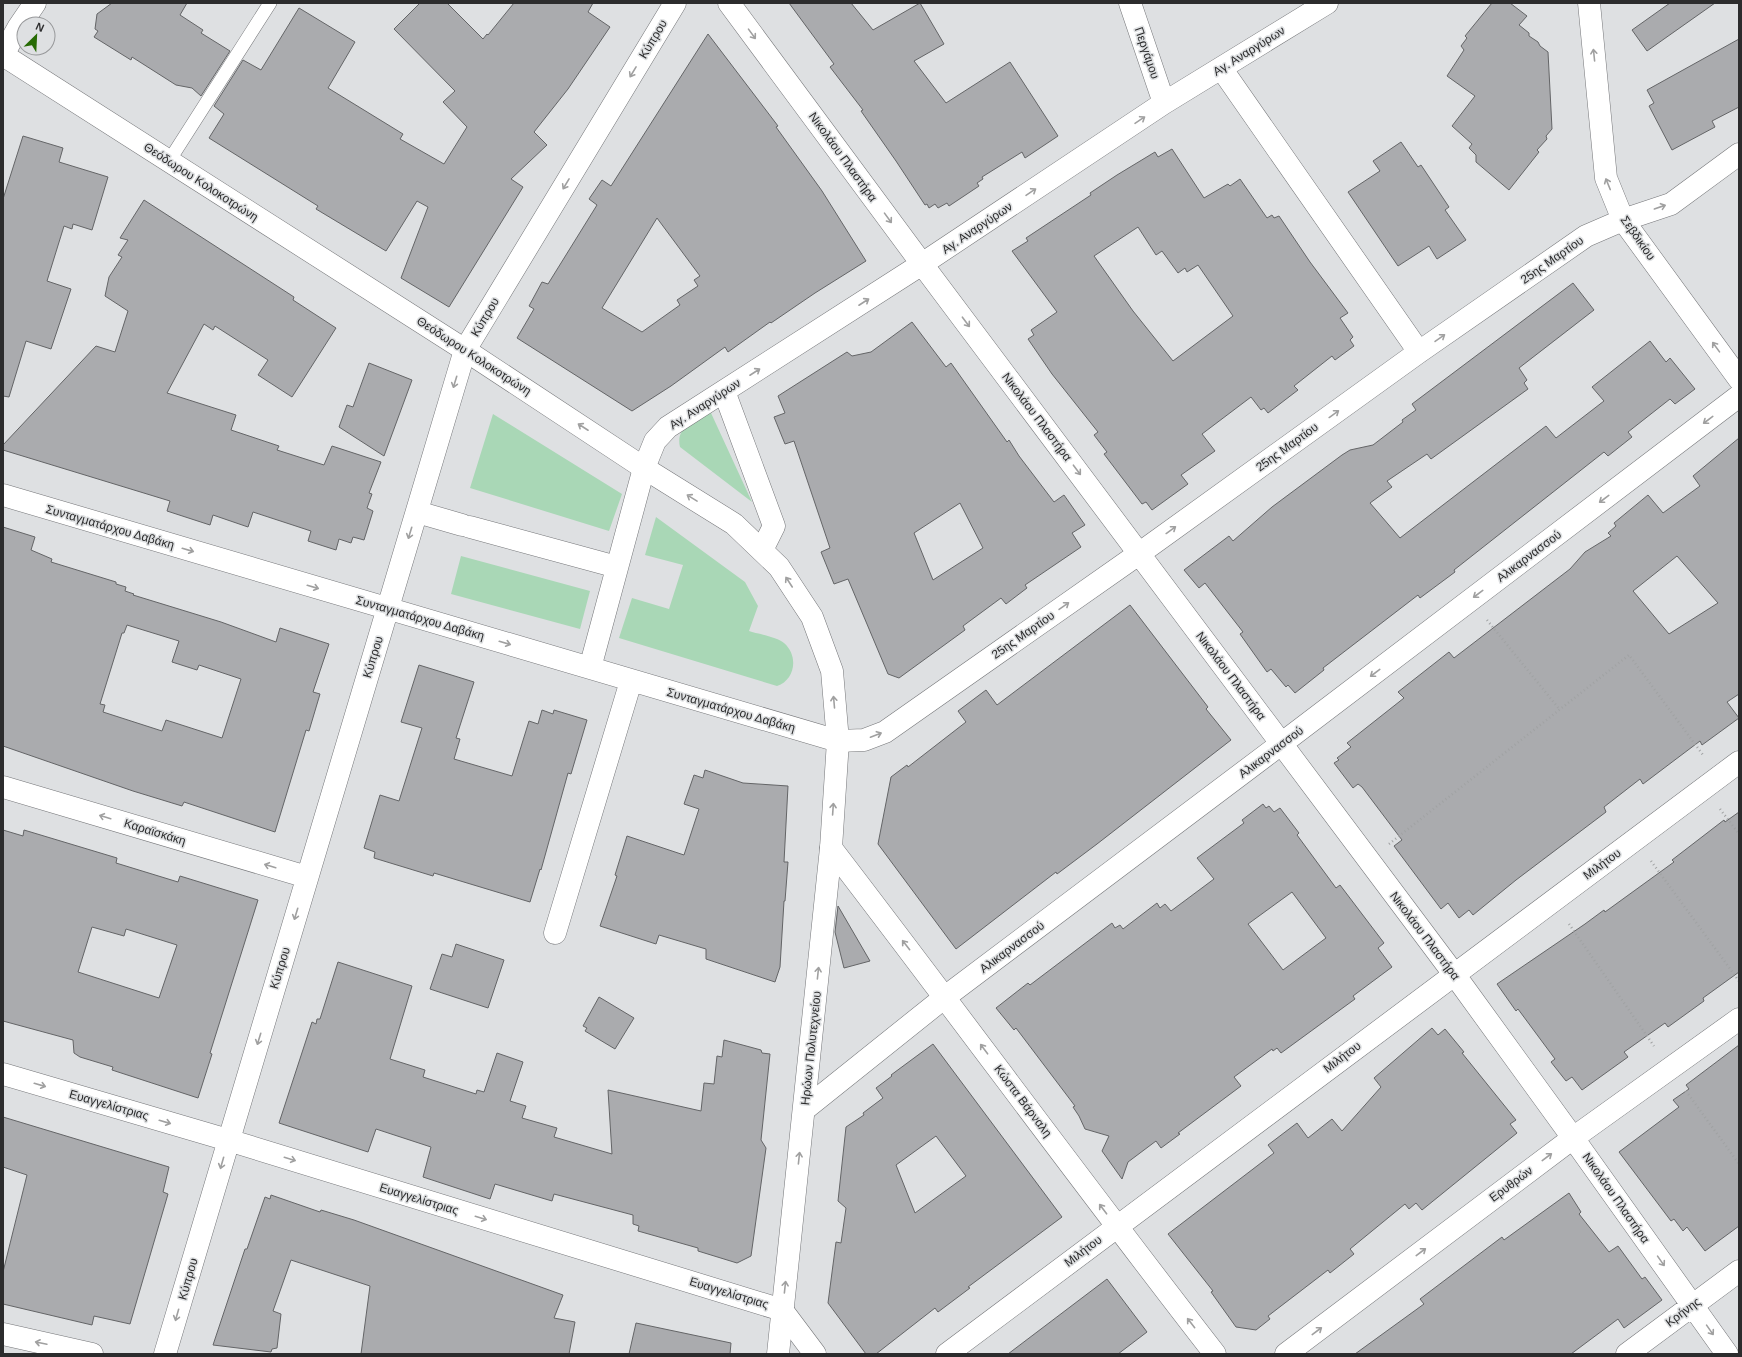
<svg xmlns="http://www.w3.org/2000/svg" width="1742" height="1357" font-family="Arial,sans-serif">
<rect width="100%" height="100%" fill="#dee0e2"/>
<!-- green -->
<path fill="#a9d7b6" d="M711,413L752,502L680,447C675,426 696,420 711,413Z
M493,414L622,494L609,531L470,488Z
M656,517L745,582L758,606L749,631C758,634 778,637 784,643C799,656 795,680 777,686L619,638L632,598L669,609L683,565L645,555Z
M461,556L590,591L580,629L451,594Z"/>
<!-- building -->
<path fill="#aaabae" stroke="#646567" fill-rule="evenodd" d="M112,3H187L180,15L203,30L201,33L230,51L201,96L192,88L176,85L132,57L131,60L94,37L98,31L95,29L97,14Z
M420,3H447L483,39L487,34L488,35L514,3H593L588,12L610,27L568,89L534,132L547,145L511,179L523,187L449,307L401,278L428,207L417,201L386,251L316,209L318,206L209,138L224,114L214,106L243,60L261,70L299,8L355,42L328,88L403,134L400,139L444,164L467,127L443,102L455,91L394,29Z
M789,3H851L873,30L920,3L944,44L914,61L946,103L1010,62L1058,136L1025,158L1022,152L982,177L983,179L977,183L979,186L949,206L947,203L938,208L935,204L929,208L927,204L925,205L896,161L861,111L863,110L830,67L834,64Z
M1492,3H1510L1527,16L1519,25L1529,33V36L1538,42L1540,46L1548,52L1552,129L1546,136L1547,139L1537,150L1539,152L1509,190L1476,162V155L1469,148L1472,144L1452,126L1475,96L1447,76L1464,50L1461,46L1467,38L1465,36Z
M1670,3H1715L1647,51L1632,30Z
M708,34L778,126L776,127L822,191L866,261L815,293L771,323L770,322L728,352L725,347L671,386L632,411L517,338L534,309L529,306L542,282L548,284L597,205L589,199L602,180L611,186ZM657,218L700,276L694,280L698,286L677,300L680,305L642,332L602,308Z
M1739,39V107L1712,121L1715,127L1672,150L1649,106L1654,103L1647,90Z
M23,136L63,148L59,162L108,177L92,230L73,224L72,229L64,226L47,281L71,289L51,349L26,341L9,397L3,396V199Z
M1401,142L1418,167L1421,165L1449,207L1445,210L1466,240L1437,259L1429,246L1398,266L1348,192L1380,171L1373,161Z
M1172,149L1204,198L1228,184L1230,186L1240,179L1267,218L1272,215L1274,218L1279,216L1310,262L1348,313L1340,318L1353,337L1350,340L1354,346L1335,360L1332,356L1294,386L1298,390L1268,413L1264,408L1261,410L1251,397L1202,434L1215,451L1181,475L1188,484L1152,510L1146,502L1142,504L1104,454L1107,452L1094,435L1098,432L1052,374L1028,339L1034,335L1031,330L1057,312L1012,251L1028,241L1026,238L1091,195L1090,193L1117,175L1155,152L1158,157ZM1138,227L1156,255L1162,251L1178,273L1185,268L1187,272L1198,265L1233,316L1173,361L1133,311L1094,256Z
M144,200L294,297L293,300L336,328L292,397L258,375L268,360L215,326L213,330L204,324L167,393L236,415L231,430L279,446L277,450L324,465L332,446L381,462L369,493L372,494L367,508L373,511L364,540L353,537L351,543L339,539L336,550L308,541L311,531L253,512L248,527L213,515L210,525L167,511L170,501L3,450V445L96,346L115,352L128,311L105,296L109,277L122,257L118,255L128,240L120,238Z
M1573,283L1594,310L1519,368L1527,380L1524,383L1528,389L1431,459L1427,454L1387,481L1392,487L1370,503L1400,538L1546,426L1556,438L1604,401L1592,387L1650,341L1666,362L1670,358L1695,389L1675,404L1670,399L1628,432L1632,437L1608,456L1604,452L1454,570L1455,572L1420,598L1418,595L1323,668L1324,670L1295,693L1288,685L1286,687L1271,669L1267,672L1240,634L1243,632L1205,583L1199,588L1184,570L1229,536L1233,541L1272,507L1342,455L1350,450L1373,445L1403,422L1402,420L1416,410L1412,404Z
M912,322L946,367L951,363L1007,442L1009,440L1019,456L1054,502L1064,495L1085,525L1072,533L1081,547L1025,585L1027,588L1006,604L1001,598L963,626L965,630L899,678L888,674L848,579L834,584L821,552L830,548L794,441L785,444L774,417L785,413L778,396L847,352L852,356L871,352ZM960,503L983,548L933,580L914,533Z
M369,363L412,380L384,456L339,427L347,405L353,407Z
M1739,438V694L1727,702L1739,718L1702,745L1700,741L1643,784L1640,779L1604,807L1606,812L1516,880L1473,915L1469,910L1459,918L1448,903L1441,909L1394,846L1402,840L1362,787L1358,784L1353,788L1334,763L1339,760L1337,758L1351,747L1347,743L1404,698L1398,692L1449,652L1454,658L1570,569L1585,552L1611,536L1608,533L1616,526L1614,523L1648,495L1663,513L1700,486L1693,476ZM1677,556L1718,603L1669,634L1633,591Z
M3,527L35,537L31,550L52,559L51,562L116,582V584L126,587L125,591L134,594L133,595L221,622L276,642L280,628L329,644L313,692L320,694L309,731L306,730L275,832L184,802L182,806L133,791L3,746ZM127,625L179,641L172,662L197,670L199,665L241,679L222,738L166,720L162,731L103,712L105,705L100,704L122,633H124Z
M1130,605L1208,707L1206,709L1231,740L1097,844L1057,874L1056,872L956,949L878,844L891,777L907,765L908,767L966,722L958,711L986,690L997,705Z
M419,665L474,682L456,738L460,739L454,759L512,776L529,721L538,724L542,710L553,714L554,710L587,720L571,774L568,773L541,870L540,869L530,902L434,873L433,876L374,858L375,852L364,848L380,795L399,801L422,728L401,722Z
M705,770L743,783L788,786L784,862H788L785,901H784L780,967L775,982L706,959V949L659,935L656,944L600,926L617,876L615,875L627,836L684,855L699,809L684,804L694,775L703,778Z
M1263,804L1266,808L1269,806L1274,812L1280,808L1299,833L1297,835L1336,888L1340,885L1384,943L1378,948L1392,967L1353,996L1355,999L1281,1053L1277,1048L1273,1051L1272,1049L1234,1077L1241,1086L1178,1133L1180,1134L1161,1148L1156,1141L1128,1162L1122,1179L1102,1151L1109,1136L1085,1129L1079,1116L1073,1107L1075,1106L1016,1028L1014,1030L996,1008L1028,983L1030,985L1112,923L1115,928L1120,925L1123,929L1157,903L1160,908L1165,904L1171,911L1214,879L1197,858L1244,823L1242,820ZM1292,892L1326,938L1283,970L1248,924Z
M1739,812V972L1703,998L1704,1001L1668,1027L1665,1023L1624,1052L1628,1057L1582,1090L1572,1077L1566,1081L1551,1062L1555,1059L1518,1009L1516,1011L1497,984L1585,924L1604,910L1605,912L1674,862L1672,860L1724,820L1725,822Z
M3,830L23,836L24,830L117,858L116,863L178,882L180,876L258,900L210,1053L212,1054L198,1098L112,1070L113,1067L80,1057L74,1053L73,1040L3,1021ZM92,927L124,936L126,929L177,945L159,998L78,972Z
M838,906L870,961L844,968L835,932Z
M456,944L504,960L488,1008L430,989L442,954L452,957Z
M338,962L412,986L390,1059L425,1070L423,1077L476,1094L477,1090L484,1092L497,1053L523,1062L510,1101L526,1106L522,1118L557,1128L554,1137L612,1154L608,1090L701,1111L704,1083L714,1084L717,1056L722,1057L724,1040L761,1050L762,1053L770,1054L761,1140L766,1148L751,1256L737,1263L698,1251V1248L638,1231L639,1226L633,1224V1215L554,1194L552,1201L495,1184L490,1199L423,1177L431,1147L376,1129L368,1152L279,1123L312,1022L316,1024L317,1019H320Z
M599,997L634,1018L615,1049L585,1031L587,1028L583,1026Z
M1432,1028L1438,1035L1445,1029L1464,1052L1462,1053L1516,1120L1510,1124L1517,1133L1422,1210L1416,1203L1409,1209L1405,1204L1350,1249L1354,1254L1330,1273L1328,1270L1268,1316L1270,1319L1256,1330L1236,1327L1211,1292L1213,1291L1168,1234L1274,1153L1268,1145L1297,1123L1308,1138L1332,1119L1342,1131L1381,1087L1374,1078Z
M933,1044L1062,1217L968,1287L970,1288L938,1312L935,1308L876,1354H866L828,1303L836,1242L841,1243L846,1208L838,1201L846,1127L864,1115L863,1113L883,1098L876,1088L892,1076L891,1075ZM936,1136L966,1176L915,1213L896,1165Z
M1739,1045V1226L1705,1251L1687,1227L1683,1231L1674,1219L1671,1221L1619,1152L1679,1107L1673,1100L1689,1089L1686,1085Z
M3,1117L169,1167L163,1192L168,1194L130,1324L94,1316L92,1325L3,1304V1272L27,1175L3,1167Z
M1569,1193L1581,1212L1579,1214L1609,1252L1618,1246L1642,1279L1645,1277L1662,1300L1624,1328L1618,1319L1571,1354H1355L1424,1304L1420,1299L1502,1237L1504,1240Z
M271,1195L320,1212L321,1210L354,1220L563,1295L554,1318L575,1322L569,1354H361L370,1286L291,1260L273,1311L281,1314L277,1348L272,1349L271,1352L213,1345L245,1249H247L265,1197L270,1199Z
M1107,1279L1147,1332L1118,1354H1008Z
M636,1323L731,1343L730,1354H629Z"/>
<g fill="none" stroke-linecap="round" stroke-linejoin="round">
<defs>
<path id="lane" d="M169,161L270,3"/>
<path id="street" d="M729,3L922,264L1454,974L1573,1138L1727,1354
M1130,3L1164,103
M3,55L18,28L35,3
M1221,68L1419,352
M724,391L774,526L762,550
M3,495L838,741L864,740L885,732L1140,553L1419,352L1586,236L1623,220L1671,204L1739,154
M417,512L462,525
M470,527L617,567
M590,668L644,468L655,441L668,427L922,264L1164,103L1327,3
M3,787L307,877
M831,848C960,1016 1085,1187 1215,1354
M555,933L631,681
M3,1074L228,1140L782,1310L815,1354
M805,1109L945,997L1281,744L1739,396
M3,1334L92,1354
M165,1354L465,350L675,3
M947,1354L1739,762
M1286,1354L1573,1138L1739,1019
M1627,1354L1739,1271"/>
<path id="secondary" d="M1589,3L1606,178L1623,220L1739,379
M3,55L465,350L644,468L734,524L779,567L812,617L832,671L838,741L831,848L778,1354"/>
</defs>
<!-- lane casing -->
<use href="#lane" stroke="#757679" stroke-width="14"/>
<!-- street casing -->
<use href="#street" stroke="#757679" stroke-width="23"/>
<!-- secondary casing -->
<use href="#secondary" stroke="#757679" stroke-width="23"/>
<!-- path -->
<path stroke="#a0a2a3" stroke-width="2.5" stroke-dasharray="1 3" stroke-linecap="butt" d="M1487,620L1560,710
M1720,809L1739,834
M1389,844L1629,655L1703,755
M1651,861L1739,981
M1569,924L1654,1046
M1686,1091L1739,1164"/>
<!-- lane -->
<use href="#lane" stroke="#fff" stroke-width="13"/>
<!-- street -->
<use href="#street" stroke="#fff" stroke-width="22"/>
<!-- secondary -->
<use href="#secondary" stroke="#fff" stroke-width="22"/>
</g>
<!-- one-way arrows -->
<defs><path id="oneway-shaft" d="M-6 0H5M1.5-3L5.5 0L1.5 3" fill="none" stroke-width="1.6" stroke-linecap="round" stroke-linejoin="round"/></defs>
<g stroke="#a0a0a0">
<use href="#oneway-shaft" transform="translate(752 34) rotate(54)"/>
<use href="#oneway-shaft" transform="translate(1594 55) rotate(-96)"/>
<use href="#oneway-shaft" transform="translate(633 72) rotate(121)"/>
<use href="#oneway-shaft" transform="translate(1140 120) rotate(-34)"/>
<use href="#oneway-shaft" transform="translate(566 184) rotate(121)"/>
<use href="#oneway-shaft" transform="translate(1608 184) rotate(-112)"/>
<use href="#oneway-shaft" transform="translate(1031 192) rotate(-34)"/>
<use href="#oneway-shaft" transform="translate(1660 207) rotate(-19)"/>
<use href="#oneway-shaft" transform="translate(888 218) rotate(54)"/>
<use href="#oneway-shaft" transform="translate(864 302) rotate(-33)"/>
<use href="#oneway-shaft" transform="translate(966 322) rotate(53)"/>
<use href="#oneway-shaft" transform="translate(1440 338) rotate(-35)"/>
<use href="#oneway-shaft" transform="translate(1716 347) rotate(-126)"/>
<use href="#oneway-shaft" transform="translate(755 372) rotate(-33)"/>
<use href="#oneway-shaft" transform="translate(455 382) rotate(107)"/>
<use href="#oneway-shaft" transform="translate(1334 414) rotate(-36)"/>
<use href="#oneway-shaft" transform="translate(1708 420) rotate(143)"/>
<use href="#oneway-shaft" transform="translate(583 427) rotate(-147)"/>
<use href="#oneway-shaft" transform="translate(1077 470) rotate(53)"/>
<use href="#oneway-shaft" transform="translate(692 498) rotate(-148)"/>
<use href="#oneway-shaft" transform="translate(1604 499) rotate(143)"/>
<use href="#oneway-shaft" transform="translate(1171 530) rotate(-36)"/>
<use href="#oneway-shaft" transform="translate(410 533) rotate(107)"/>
<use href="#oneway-shaft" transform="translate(188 550) rotate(16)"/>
<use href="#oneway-shaft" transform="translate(789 582) rotate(-123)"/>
<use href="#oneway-shaft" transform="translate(313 587) rotate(16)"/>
<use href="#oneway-shaft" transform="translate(1478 594) rotate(143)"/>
<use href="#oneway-shaft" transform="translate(1064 606) rotate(-35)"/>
<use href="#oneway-shaft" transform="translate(505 643) rotate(16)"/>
<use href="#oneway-shaft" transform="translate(1375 673) rotate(143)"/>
<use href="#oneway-shaft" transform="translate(834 702) rotate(-95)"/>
<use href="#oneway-shaft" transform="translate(876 735) rotate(-21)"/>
<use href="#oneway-shaft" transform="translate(833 809) rotate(-86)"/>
<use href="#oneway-shaft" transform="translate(105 817) rotate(-163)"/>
<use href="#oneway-shaft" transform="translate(270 866) rotate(-163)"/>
<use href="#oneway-shaft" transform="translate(296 914) rotate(107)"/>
<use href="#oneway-shaft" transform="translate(906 945) rotate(-128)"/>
<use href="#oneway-shaft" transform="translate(818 973) rotate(-84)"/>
<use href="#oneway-shaft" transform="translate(259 1039) rotate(107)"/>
<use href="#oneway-shaft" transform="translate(984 1049) rotate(-127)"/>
<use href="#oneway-shaft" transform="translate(40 1085) rotate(16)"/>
<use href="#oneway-shaft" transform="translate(165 1122) rotate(16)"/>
<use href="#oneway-shaft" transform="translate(1547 1157) rotate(-37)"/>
<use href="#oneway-shaft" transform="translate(799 1158) rotate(-84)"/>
<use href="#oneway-shaft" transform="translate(290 1159) rotate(17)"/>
<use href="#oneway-shaft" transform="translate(222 1163) rotate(106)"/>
<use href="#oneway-shaft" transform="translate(1103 1209) rotate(-127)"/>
<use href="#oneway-shaft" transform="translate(481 1218) rotate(17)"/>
<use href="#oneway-shaft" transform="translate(1421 1252) rotate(-37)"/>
<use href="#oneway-shaft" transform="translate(1661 1261) rotate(55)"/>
<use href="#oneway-shaft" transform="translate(785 1287) rotate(-84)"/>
<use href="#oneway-shaft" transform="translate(177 1315) rotate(106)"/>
<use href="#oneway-shaft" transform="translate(1191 1323) rotate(-128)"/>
<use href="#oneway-shaft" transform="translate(1710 1330) rotate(55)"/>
<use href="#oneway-shaft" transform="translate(1317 1331) rotate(-37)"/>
<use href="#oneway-shaft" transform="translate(41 1343) rotate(-168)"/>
</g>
<g text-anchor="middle" stroke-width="3" stroke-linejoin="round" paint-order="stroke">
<!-- street labels -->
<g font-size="12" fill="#2c2c2d" stroke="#dee0e2">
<text transform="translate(653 39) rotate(-59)" y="4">Κύπρου</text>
<text transform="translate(1249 51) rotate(-32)" y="4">Αγ. Αναργύρων</text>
<text transform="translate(1147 53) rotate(71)" y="4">Περγάμου</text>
<text transform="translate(843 157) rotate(54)" y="4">Νικολάου Πλαστήρα</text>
<text transform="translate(201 182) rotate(33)" y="4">Θεόδωρου Κολοκοτρώνη</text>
<text transform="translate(977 228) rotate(-34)" y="4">Αγ. Αναργύρων</text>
<text transform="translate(1638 238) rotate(55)" y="4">Σεβδικίου</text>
<text transform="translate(1552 260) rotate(-35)" y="4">25ης Μαρτίου</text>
<text transform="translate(485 317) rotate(-59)" y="4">Κύπρου</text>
<text transform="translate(474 356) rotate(33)" y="4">Θεόδωρου Κολοκοτρώνη</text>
<text transform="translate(705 404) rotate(-33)" y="4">Αγ. Αναργύρων</text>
<text transform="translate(1037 417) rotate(53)" y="4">Νικολάου Πλαστήρα</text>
<text transform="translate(1287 447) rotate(-36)" y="4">25ης Μαρτίου</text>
<text transform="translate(110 527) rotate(16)" y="4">Συνταγματάρχου Δαβάκη</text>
<text transform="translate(1529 556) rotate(-37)" y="4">Αλικαρνασσού</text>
<text transform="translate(420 618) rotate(16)" y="4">Συνταγματάρχου Δαβάκη</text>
<text transform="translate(1023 635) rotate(-35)" y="4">25ης Μαρτίου</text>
<text transform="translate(373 657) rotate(-73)" y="4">Κύπρου</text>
<text transform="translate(1231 676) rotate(53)" y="4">Νικολάου Πλαστήρα</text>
<text transform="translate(731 710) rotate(16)" y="4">Συνταγματάρχου Δαβάκη</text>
<text transform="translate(1271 752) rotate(-37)" y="4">Αλικαρνασσού</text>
<text transform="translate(155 832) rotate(17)" y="4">Καραϊσκάκη</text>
<text transform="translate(1602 864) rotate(-36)" y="4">Μιλήτου</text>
<text transform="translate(1425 936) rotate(53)" y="4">Νικολάου Πλαστήρα</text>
<text transform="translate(1012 947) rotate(-37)" y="4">Αλικαρνασσού</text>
<text transform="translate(280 968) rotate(-73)" y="4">Κύπρου</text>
<text transform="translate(811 1048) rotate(-84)" y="4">Ηρώων Πολυτεχνείου</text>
<text transform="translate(1342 1057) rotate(-37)" y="4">Μιλήτου</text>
<text transform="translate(1023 1101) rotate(53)" y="4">Κώστα Βάρναλη</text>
<text transform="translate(109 1105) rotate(16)" y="4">Ευαγγελίστριας</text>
<text transform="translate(1511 1184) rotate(-37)" y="4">Ερυθρών</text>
<text transform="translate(1616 1198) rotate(55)" y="4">Νικολάου Πλαστήρα</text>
<text transform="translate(419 1199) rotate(17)" y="4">Ευαγγελίστριας</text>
<text transform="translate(1083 1251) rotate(-37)" y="4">Μιλήτου</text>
<text transform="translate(188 1279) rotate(-74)" y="4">Κύπρου</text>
<text transform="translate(729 1293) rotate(17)" y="4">Ευαγγελίστριας</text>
<text transform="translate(1683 1312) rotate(-37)" y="4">Κρήνης</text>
</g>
</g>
<!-- border -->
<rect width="1742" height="1357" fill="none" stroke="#2c2c2d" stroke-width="8"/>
<!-- north arrow -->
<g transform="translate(36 36) rotate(24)"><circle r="19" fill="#dee0e2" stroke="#97989a"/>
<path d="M0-3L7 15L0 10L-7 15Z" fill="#276b04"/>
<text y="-6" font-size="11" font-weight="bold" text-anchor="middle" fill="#2c2c2d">N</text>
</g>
</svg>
